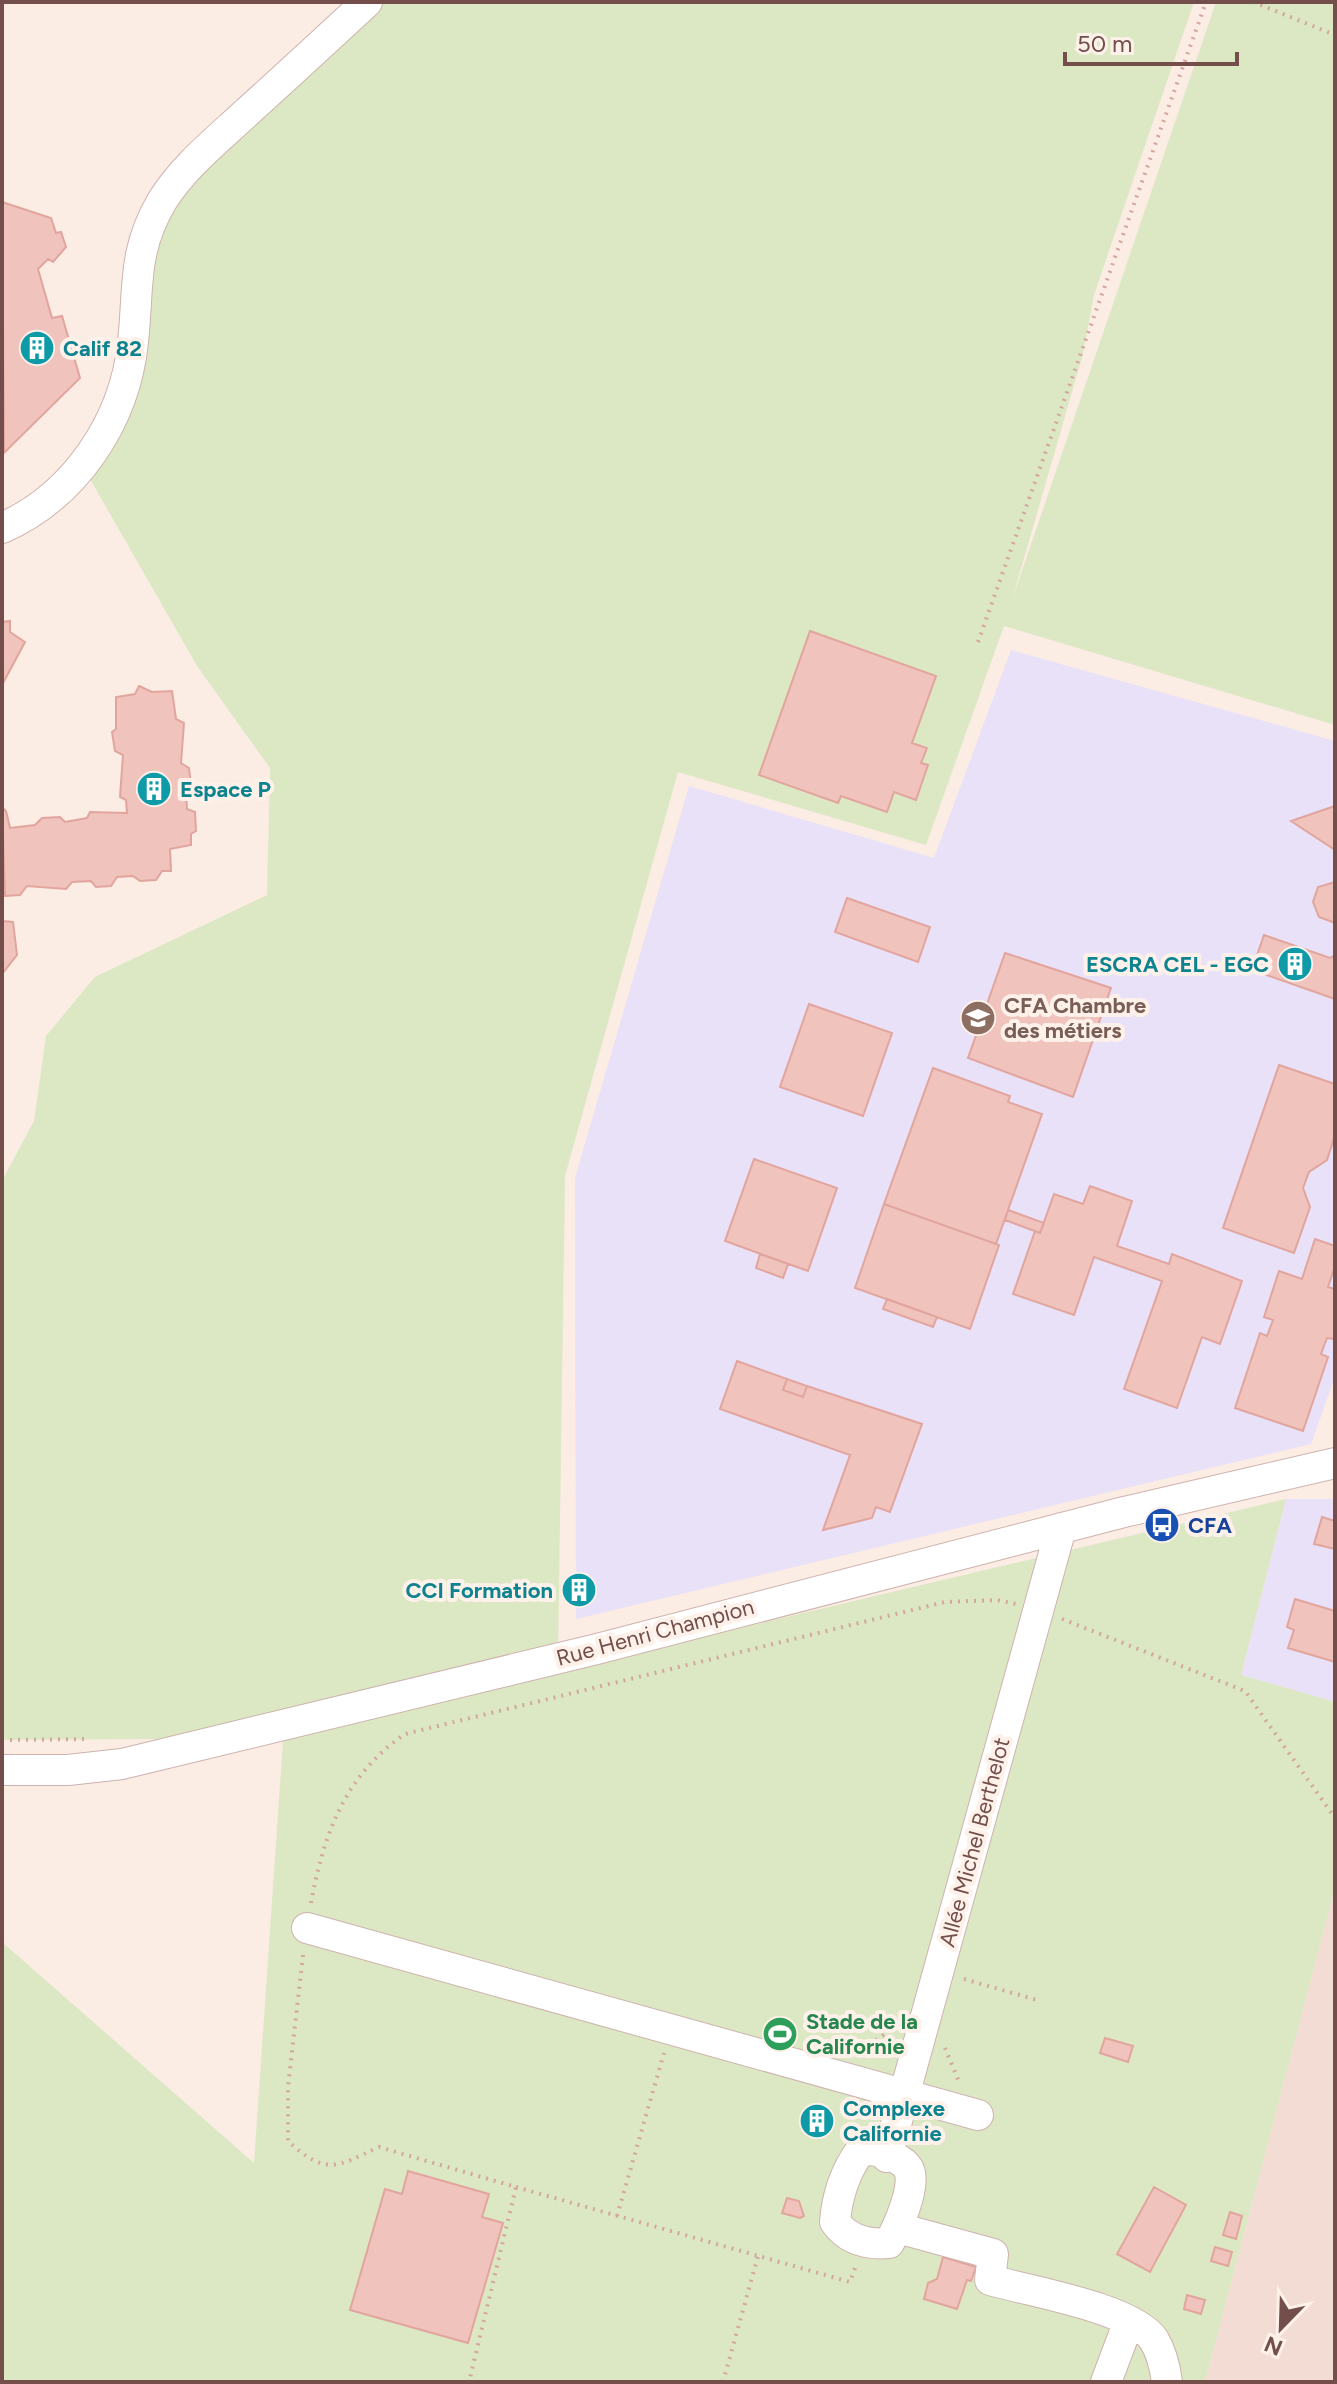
<svg xmlns="http://www.w3.org/2000/svg" width="1337" height="2384" font-family="Figtree,sans-serif">
<rect width="100%" height="100%" fill="#fbece4"/>
<!-- residential -->
<path fill="#f3dcd3" d="M1335,1888V2382H1205L1332,1899Z"/>
<!-- education -->
<path fill="#e9e1f8" d="M1011,650L1335,741V1377L1311,1444L576,1619L575,1178L689,786L934,858Z
M1286,1499H1335V1702L1241,1675Z"/>
<!-- green -->
<path fill="#dce8c3" d="M367,2H1194L1094,295L1083,354L1012,600L1216,2H1335V725L1004,626L926,845L678,772L565,1176L558,1658L186,1748L154,1739L2,1740V1181L34,1121L46,1036L95,977L267,895L270,768L197,666L82,465L97,445L159,208Z
M1286,1499L1241,1675L1335,1702V1888L1205,2382H6L2,2379V1942L254,2163L283,1741L554,1672Z"/>
<!-- building -->
<path fill="#f0c3bd" stroke="#e2a59e" stroke-width="2" d="M2,202L51,218L56,233L61,232L66,247L53,262L48,259L38,269L52,318L62,316L80,378L4,453Z
M10,621V632L25,642L2,685V622Z
M810,631L936,676L912,743L927,748L921,763L928,765L916,800L894,792L887,812L841,796L838,803L759,775Z
M139,686L152,692L172,691L176,719L184,723L181,763L189,768L191,786L186,791L187,809L195,812L196,831L191,834V845L170,849L171,871H162L156,880L140,881L133,876L117,877L111,886L96,887L91,881L72,882L66,889L27,886L20,895L5,896L2,807L6,811L10,828L35,825L42,818L60,817L65,822L87,818L90,812L127,813L126,800L120,797L123,755L115,751L112,732L116,729V697L135,694Z
M1335,806V850L1291,821Z
M1335,882V923L1319,917L1313,902L1318,887Z
M847,898L930,927L918,962L835,932Z
M2,921L13,922L17,955L2,974Z
M1264,935L1330,958L1335,955V999L1252,970Z
M1005,953L1111,988L1073,1097L968,1058Z
M809,1004L892,1033L863,1116L780,1087Z
M1279,1065L1335,1084V1135L1327,1160L1309,1172L1303,1188L1310,1207L1294,1253L1223,1228Z
M933,1068L1010,1096L1008,1102L1042,1114L996,1244L884,1204Z
M754,1159L837,1188L808,1271L725,1241Z
M1090,1186L1132,1201L1117,1246L1169,1264L1172,1254L1242,1281L1220,1344L1202,1337L1177,1408L1124,1389L1162,1281L1094,1257L1074,1315L1013,1294L1035,1231L1040,1233L1054,1194L1083,1204Z
M884,1204L999,1245L970,1329L855,1288Z
M1008,1210L1044,1223L1040,1233L1005,1220Z
M1315,1239L1335,1246V1266L1328,1287L1335,1289V1339L1327,1338L1321,1354L1328,1357L1303,1431L1235,1408L1260,1333L1267,1336L1273,1320L1264,1317L1279,1271L1302,1279Z
M760,1254L788,1264L783,1278L756,1268Z
M887,1299L937,1317L933,1327L883,1309Z
M737,1361L787,1379L783,1390L803,1397L807,1386L922,1424L890,1512L876,1507L872,1518L823,1530L850,1455L720,1409Z
M787,1379L807,1386L803,1397L783,1390Z
M1322,1517L1335,1521V1549L1314,1544Z
M1295,1599L1335,1611V1662L1288,1648L1294,1630L1287,1627Z
M1105,2038L1133,2046L1128,2062L1100,2053Z
M811,2113L827,2117L825,2125L817,2129L808,2126Z
M408,2171L489,2194L482,2217L503,2223L468,2343L350,2310L385,2189L402,2194Z
M1154,2187L1186,2205L1150,2272L1117,2254Z
M787,2198L799,2201L804,2216L800,2218L782,2213Z
M1230,2212L1242,2216L1236,2239L1223,2235Z
M1215,2247L1232,2252L1228,2266L1211,2261Z
M943,2257L976,2267L971,2281L967,2280L957,2309L924,2299L928,2283L937,2279Z
M1187,2295L1205,2300L1201,2314L1184,2309Z"/>
<g fill="none" stroke-linecap="round" stroke-linejoin="round">
<defs>
<path id="minor" d="M2,528C75,496 125,421 133,342C139,288 132,252 162,201C183,167 217,140 246,113C287,76 327,39 367,2
M2,1770H68L122,1764L597,1649L1124,1512L1335,1463
M307,1928L978,2115
M874,2150C884,2154 902,2158 908,2168C918,2184 897,2229 889,2243C867,2245 848,2240 835,2222C837,2196 845,2172 860,2151Z
M887,2157L1061,1528
M898,2228L993,2254L990,2280C1028,2291 1133,2308 1154,2340C1162,2353 1165,2367 1167,2382
M1106,2382L1129,2321"/>
</defs>
<!-- minor casing -->
<use href="#minor" stroke="#ceb3ae" stroke-width="32"/>
<!-- path -->
<path stroke="#d4a6a0" stroke-width="4" stroke-dasharray="2 6" stroke-linecap="butt" d="M1253,2L1335,35
M978,642L1206,2
M1062,1619L1245,1691L1335,1818
M2,1740L89,1739
M311,1903C324,1833 345,1775 405,1734L945,1602L997,1600L1016,1604
M303,1955L288,2087V2141C326,2176 336,2167 379,2147L516,2187L469,2382
M964,1979L1037,2000
M945,2048L960,2084
M856,2054L895,2027
M516,2187L850,2282L856,2265
M617,2216L664,2053
M723,2382L758,2256"/>
<!-- minor -->
<use href="#minor" stroke="#fff" stroke-width="30"/>
</g>
<!-- icons -->
<defs>
<symbol id="building-disc" viewBox="-11 -11 22 22"><circle r="9.5" fill="#0f9aa8" stroke="#fef1ea"/><path d="M-4-6H4V6H1V3H-1V6H-4ZM-2.5-4.3h1.7v1.8h-1.7ZM.8-4.3h1.7v1.8H.8ZM-2.5-1h1.7V.8h-1.7ZM.8-1h1.7V.8H.8Z" fill="#fff"/></symbol>
<symbol id="school-disc" viewBox="-11 -11 22 22"><circle r="9.5" fill="#8d6e63" stroke="#fef1ea"/><path d="M0-5L7-2L0 1L-7-2ZM-4 1L0 2.5L4 1V4Q0 6-4 4Z" fill="#fff"/></symbol>
<symbol id="bus-disc" viewBox="-11 -11 22 22"><circle r="9.5" fill="#1a4fb4" stroke="#fef1ea"/><path d="M-5-6H5V4H4V6H2V4H-2V6H-4V4H-5ZM-3.5-4V0h7V-4ZM-3.5 1.2v1.5H-2V1.2ZM2 1.2v1.5H3.5V1.2Z" fill="#fff"/></symbol>
<symbol id="stadium-disc" viewBox="-11 -11 22 22"><circle r="9.5" fill="#2e9e5b" stroke="#fef1ea"/><path d="M0-5a6.5 5 0 1 0 0 10a6.5 5 0 1 0 0-10ZM-3.5-1.8h7v3.6h-7Z" fill="#fff"/></symbol>
</defs>
<g fill-rule="evenodd">
<use href="#building-disc" x="17" y="328" width="40" height="40"/>
<use href="#building-disc" x="134" y="769" width="40" height="40"/>
<use href="#building-disc" x="1275" y="944" width="40" height="40"/>
<use href="#school-disc" x="958" y="998" width="40" height="40"/>
<use href="#bus-disc" x="1142" y="1505" width="40" height="40"/>
<use href="#building-disc" x="559" y="1570" width="40" height="40"/>
<use href="#stadium-disc" x="760" y="2014" width="40" height="40"/>
<use href="#building-disc" x="797" y="2101" width="40" height="40"/>
</g>
<g text-anchor="middle" stroke-width="8" stroke-linejoin="round" paint-order="stroke">
<!-- culture labels -->
<g font-size="22" font-weight="bold" fill="#0d838f" stroke="#fef1ea" text-anchor="start">
<text x="63" y="356">Calif 82</text>
<text x="180" y="797">Espace P</text>
<text x="1269" y="972" text-anchor="end">ESCRA CEL - EGC</text>
<text x="553" y="1598" text-anchor="end">CCI Formation</text>
<text x="843" y="2116">Complexe<tspan x="843" dy="25">Californie</tspan></text>
</g>
<!-- education labels -->
<g font-size="22" font-weight="bold" fill="#785e54" stroke="#fef1ea" text-anchor="start">
<text x="1004" y="1013">CFA Chambre<tspan x="1004" dy="25">des métiers</tspan></text>
</g>
<!-- transit labels -->
<g font-size="22" font-weight="bold" fill="#164399" stroke="#fef1ea" text-anchor="start">
<text x="1188" y="1533">CFA</text>
</g>
<!-- street labels -->
<g font-size="22" fill="#734e4b" stroke="#fef1ea">
<text transform="translate(655 1632) rotate(-15)" y="8">Rue Henri Champion</text>
<text transform="translate(974 1842) rotate(-75)" y="8">Allée Michel Berthelot</text>
</g>
<!-- leisure labels -->
<g font-size="22" font-weight="bold" fill="#27864d" stroke="#fef1ea" text-anchor="start">
<text x="806" y="2029">Stade de la<tspan x="806" dy="25">Californie</tspan></text>
</g>
</g>
<!-- border -->
<rect width="1337" height="2384" fill="none" stroke="#734e4b" stroke-width="8"/>
<!-- north arrow -->
<g transform="translate(1281 2328) rotate(203)" stroke="#fef1ea" stroke-width="6" paint-order="stroke">
<path d="M0-6L14 30L0 20L-14 30Z" fill="#734e4b"/>
<text y="-12" font-size="22" font-weight="bold" text-anchor="middle" fill="#734e4b">N</text>
</g>
<!-- scale -->
<path d="M1065 52v12h172v-12" fill="none" stroke="#734e4b" stroke-width="4"/>
<text x="1077" y="52" font-size="24" fill="#734e4b" stroke="#fef1ea" stroke-width="6" paint-order="stroke">50 m</text>
</svg>
